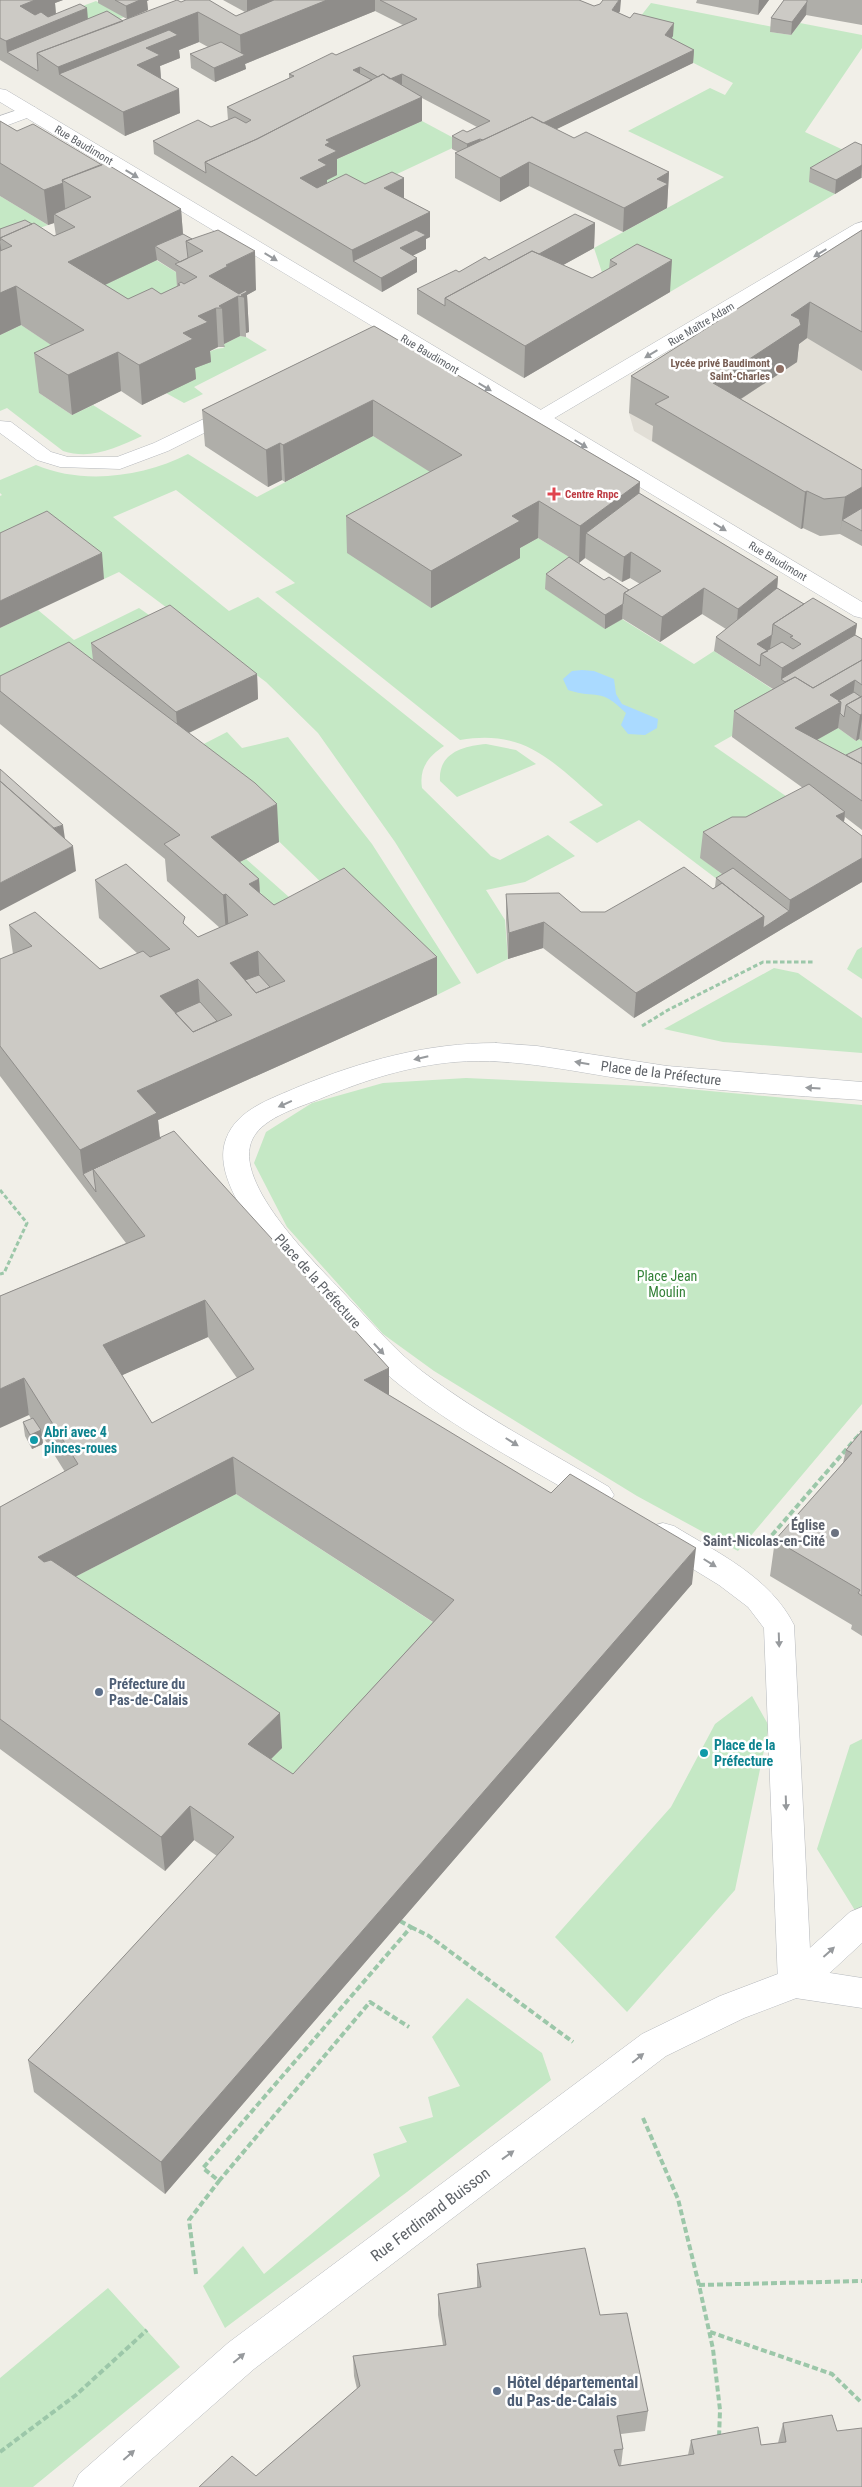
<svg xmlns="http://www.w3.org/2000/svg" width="862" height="2487" font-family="'Roboto Condensed',sans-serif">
<rect width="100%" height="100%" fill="#f1efe8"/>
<!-- education -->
<path fill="#e1ded6" d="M862,263V546L840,534L820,536L803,528L801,529L634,431L629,413Z"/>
<!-- green -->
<path fill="#c5e8c5" d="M96,1L124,17L89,32L43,21Z
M651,3L773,27L770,32L791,35L800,23L862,35V48L805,132L854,155L835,194L670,292L608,291L594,248L724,177L628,131L710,88L725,95L733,83L664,48L633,26Z
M422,121L463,143L346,198L318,184L326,164Z
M0,196L48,225L0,243Z
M156,260L205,290L178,303L200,317L71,301Z
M21,325L88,369L39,393L72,415L93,405L142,436C115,448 92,460 63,451L7,408L0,411V335Z
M240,336L246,337L267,350L194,387L203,394L184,403L166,393L195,379L186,372C197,360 207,349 224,348L222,345Z
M373,436L462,491L511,553L538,538L579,563L622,619L694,664L714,651L792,702L714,746L806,810L701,858L732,882L726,886L639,820L597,843L569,822L603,805C555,765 528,728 460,740L275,592L295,583L176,490L113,517L229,611L258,597L444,746C428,757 419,768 422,788L491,856L500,860L548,835L575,856L525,882L486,890L505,920L508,959L477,974L395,842L318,733L266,682L119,572L104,579L50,537L0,560V496L2,495L0,493V480L36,465C83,485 143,477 188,454L257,497Z
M139,608L172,631L192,750L227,732L242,748L288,737L372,844L461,983L437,995L257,820L0,716V628L38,610L74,640Z
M838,728L856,741L859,739L862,741V760L792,753Z
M486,744L516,750L536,764L457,797L440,781C438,753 463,746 486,744Z
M246,859L316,921L276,942L214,875Z
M862,947V979L847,969L857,950Z
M774,968L798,973L862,1018V1053L723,1042L664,1029Z
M466,1078L666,1087L862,1105V1404L738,1551L637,1496L567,1453L434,1371L383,1334L287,1227L254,1163L266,1132L312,1103L383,1083Z
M236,1494L454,1636L295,1809L251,1779L282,1748L69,1580Z
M752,1696L769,1726L735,1890L627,2012L555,1937L671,1807L715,1724Z
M862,1739V1914L856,1912L817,1849L850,1745Z
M467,1998L542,2053L551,2080L407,2192L225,2328L203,2286L243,2246L264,2274L380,2176L373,2154L407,2142L399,2127L433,2117L428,2097L460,2086L432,2037Z
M108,2288L180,2367L33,2487H0V2378Z"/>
<!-- water -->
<path fill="#aadaff" d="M582,670L594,671L614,679L616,694L622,704L658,719L657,728L645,735L628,734L621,725L626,713C599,686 598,700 568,690L563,679L572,671Z"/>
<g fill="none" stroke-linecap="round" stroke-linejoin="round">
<defs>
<path id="service" d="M29,106L35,107L38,111L35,115L0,128V116Z
M237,403L244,405L247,409L244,413L168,451L120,469L60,467L37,460L0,433V421L11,422L51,452L68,457H117L154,443Z
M862,1907V1943L807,1994L744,2018L666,2056L254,2369L120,2487H73L79,2474L228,2343L642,2034L720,1996L783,1972L850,1912Z"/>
<path id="minor" d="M862,222V236L546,423L539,425L532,423L529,419L532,415L855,224Z
M496,1043L537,1046L667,1066L862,1082V1100C787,1095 712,1091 638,1081C577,1073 517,1057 455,1062C409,1066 365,1080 322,1098C301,1107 265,1116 253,1138C229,1183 322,1269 349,1299C373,1324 395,1351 423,1372C481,1416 547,1450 609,1487L614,1495L609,1503L599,1507L589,1503C526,1466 459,1431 401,1386C374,1365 351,1338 328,1312C296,1277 206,1191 226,1139C237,1109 271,1099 298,1087C362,1061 426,1043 496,1043Z
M663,1523L674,1526C718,1553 770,1577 794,1625L811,1970L862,1978V2008L795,1998L783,1994L778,1983L764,1628L748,1607L719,1585L652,1544L648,1535L652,1526Z"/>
<path id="tertiary" d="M0,89L6,90L862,602V618L854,616L0,102Z"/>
</defs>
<!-- service casing -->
<use href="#service" stroke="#b5b8bc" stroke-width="1"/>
<!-- minor casing -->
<use href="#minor" stroke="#b5b8bc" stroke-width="1"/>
<!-- tertiary casing -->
<use href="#tertiary" stroke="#b5b8bc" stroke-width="1"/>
<!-- path-far1 -->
<path stroke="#9cc7a9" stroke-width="3" stroke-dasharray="4.5 2.5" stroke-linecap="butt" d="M642,1026L668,1010L763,962H815
M0,1190L27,1223L4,1273L0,1274
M856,1438L862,1431"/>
<!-- path -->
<path stroke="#9cc7a9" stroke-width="4" stroke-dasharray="6 3" stroke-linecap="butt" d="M766,1542L857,1437
M400,1921L411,1927L203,2168L219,2181L370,2002L409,2027
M411,1927L429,1936L573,2042
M643,2118L678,2199L699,2285L713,2349L720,2410L719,2438
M196,2274L189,2220L219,2181
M699,2285L862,2281
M710,2332L832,2374L862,2403
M0,2452L76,2395L147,2330"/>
<!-- service -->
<use href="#service" fill="#fff" fill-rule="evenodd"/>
<!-- minor -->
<use href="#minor" fill="#fff" fill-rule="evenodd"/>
<!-- tertiary -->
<use href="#tertiary" fill="#fff" fill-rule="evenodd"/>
</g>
<!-- wall -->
<path fill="#afaea9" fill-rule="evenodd" d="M0,0H63L55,3L56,14L88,19L123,21L181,2L236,16L245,12L223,0H579L594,6L620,11L619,13L630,18L673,36L671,38L694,50L693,63L556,129L574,138L669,172L667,208L623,232L529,186L500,202L455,178V153L458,152L452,149V136L467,132L477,127L422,98V121L337,159V175L327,180V183L365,184L404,178V198L430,212V237L426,239V249L412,256L417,272L382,292L154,154L153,141L211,127L228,120L227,107L289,78V74L336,55L403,25L375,11L245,64L246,69L215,82L191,68L190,54L208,47L199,42L179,50L180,58L160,66L161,79L180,113L125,136L0,60Z
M98,0H149L147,1L148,10L127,19L98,3Z
M695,0H769L758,15L696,3L697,0Z
M784,0H862V25L806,15L791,35L770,32L771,18Z
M0,121L17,131L102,165L181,209L183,234L256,290L247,295L249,332L246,333V337L240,336L224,344L225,347H218L210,351L211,362L195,368L196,379L142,405L121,391L72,415L39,393L34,353L51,345L21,325L0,335V229L32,224L54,236H56L54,223L48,225L0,196ZM157,260L176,272L177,287L161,294L128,299L105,285Z
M862,145V178H861L835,194L809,182L810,168Z
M595,223L594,248L563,265L592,278L609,269L610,260L670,292L524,378L417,314V289L489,260Z
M862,230V371L807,338L799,344L797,362L741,399L862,470V546L840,534L820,536L803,528L801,529L652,441L653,426L629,413L631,376Z
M374,326L640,482L639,493L778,577L777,588L804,604L857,624L855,635L862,639V741L859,739L856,741L838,728L817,740L846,755L862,747V830L845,817L844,822L862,836V882L787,926L634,1018L543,948L508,959L506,920V894L581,912H605L713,889L715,887L716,878L722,874L700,858L703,832L746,817L803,788L732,737L734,711L773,689L714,651L716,637L726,629L702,614L660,642L623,619L605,629L545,589L546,574L569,557L538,538L520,548V558L431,608L347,553L346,516L430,472L373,436L285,482L282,480L268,487L205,446L202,410ZM585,558L622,582L630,578L640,584L629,590L604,580L579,563Z
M91,643L257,674L258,699L189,733L279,842L240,862L259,879L260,893L274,905L437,957V995L158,1120L160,1137L389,1368V1395L692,1584L165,2194L34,2092L28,2060L217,1856L194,1840L165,1871L0,1749V1507L65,1472L42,1435L43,1444L32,1449L25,1436L23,1422L31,1419L29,1415L0,1296L126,1243L0,1076V959L13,954L9,925L100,969L138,954L99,918L95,880L185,926L198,937L220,928L167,881L165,859L0,724V676L93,660ZM208,1337L237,1378L152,1423L122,1375ZM236,1494L433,1622L293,1774L271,1759L282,1748L75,1576Z
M862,1431V1636L851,1629L852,1625L770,1576L775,1540L843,1463L846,1450Z
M477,2264L600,2315L648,2411L645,2431L621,2434L623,2449L621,2466L688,2455L691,2440L761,2445L778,2443L783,2423L837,2431L862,2487L256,2476L357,2389L354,2376L353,2356L443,2345L438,2315V2294L477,2288Z"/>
<!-- shaded-wall -->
<path fill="#8f8d8a" d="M35,0H63L55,3L56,16L22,29L20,6Z
M138,0H149L147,1L148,10L127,19L126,6Z
M247,0H278L247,13Z
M327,0H375V11L245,64L246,69L215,82L214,68L241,57L240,35Z
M619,0H621L620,11L612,23V10Z
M759,0H769L758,15Z
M807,2L806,15L791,35L792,22Z
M87,8L89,32L7,52L6,41Z
M198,12L199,42L179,50L180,58L160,66L161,79L59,74L58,67Z
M674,23L673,36L664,48L665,35Z
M694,50L693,63L493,160V146Z
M360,67V81L353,70Z
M402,74V87L385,81Z
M179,89L180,113L125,136L123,112Z
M422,97V121L337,159V175L327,180V189L301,202L300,178L318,160L326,140Z
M480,139V152L467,158V144Z
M529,162V186L500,202V178Z
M862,165L861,178L835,194L836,180Z
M669,172L667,208L623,232L624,208L657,179Z
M404,178V202L384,188Z
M63,183L66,218L54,214V223L48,225L44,190Z
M181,209L184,248L155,246L157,260L71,301L68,262Z
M430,212V237L426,239V249L400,262L353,261L352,250Z
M595,223L594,248L473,315L451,302Z
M0,241L2,255L0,256Z
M255,251L256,290L247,295L249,332L246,333L244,297L238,296L240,336L224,344L222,308H216L218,347L210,351L211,362L195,368L196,379L142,405L139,365L183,333L198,316L209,276L226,265Z
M417,258V272L382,292L381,278Z
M672,260L670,292L524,378L525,346Z
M16,286L21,325L0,335V293Z
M810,302L807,338L799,344L797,362L710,419L713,383L791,315Z
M118,352L121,391L72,415L68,375Z
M373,400V436L285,482L283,445Z
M280,443L282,480L268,487L266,450Z
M640,482L638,519L586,533L585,558L579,563L580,526Z
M862,487V521L842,520L840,534L845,497Z
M807,491L803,528L801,529L805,492Z
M539,501L538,538L520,548V558L431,608V571L512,516Z
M631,552L630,578L622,582L624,557Z
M102,553L104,579L0,628V601Z
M778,577L776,602L736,634L738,609Z
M704,588L702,614L660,642L662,617Z
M623,604L622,619L605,629V615Z
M857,624L853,650L781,679L782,668Z
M772,635L770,649L756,658L757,644Z
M257,674L258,699L178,738L176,712Z
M855,680L852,706L846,705L840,713L838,728L793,753L795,728L811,700Z
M862,707V719L859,739L856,741L860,715Z
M277,804L279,842L214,875L211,837Z
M845,812L842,838L836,816Z
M63,825L65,839L46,831Z
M73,846L76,871L0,911V883Z
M862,858V882L787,926L634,1018L636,993L764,916L789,911L790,900Z
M259,879L261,916L249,884Z
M226,894L229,932L226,933L223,895Z
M544,922L543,948L508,959L509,933Z
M258,951L260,989L241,997L230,963Z
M437,957V995L158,1120L161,1151L93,1169L83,1174L80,1150L137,1091Z
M198,979L201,1016L171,1030L160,996Z
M205,1300L208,1337L107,1382L103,1345Z
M389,1368V1405L364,1380Z
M24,1378L29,1415L0,1428V1389Z
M41,1430L43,1444L32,1449L30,1435Z
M233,1457L236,1494L44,1593L38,1557Z
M696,1548L692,1584L165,2194L161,2162Z
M280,1713L282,1748L251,1779L248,1744Z
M190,1806L194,1840L165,1871L161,1837Z"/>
<!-- building -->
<path fill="#cccac5" stroke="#8f8d8a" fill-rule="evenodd" d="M0,0H35L20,6L35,15L41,12L48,17L80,4L87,8L6,41L0,38Z
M115,0H140L126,6Z
M177,0L181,2L186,0H209L236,16L274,0H327L240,35L198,12L58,67L37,53Z
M380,0H579L594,6L600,4L603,0H619L612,10L630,18L634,13L674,23L665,35L694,50L543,123L532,117L483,140L480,139L467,144L452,136L463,130L467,132L490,121L402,74L390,79L383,74L378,77L360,67L353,70L372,80L257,139L205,162L206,173L153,141L198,120L211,127L235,117L246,123L251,120L227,107L294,76L289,74L332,53L336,55L417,19Z
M784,0H807V2L792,22L771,18Z
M107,11L123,21L37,53L38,71L7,52Z
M169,30L178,35L146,48L160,55L137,65L179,89L123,112L59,74Z
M221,42L245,55L214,68L190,54Z
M383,74L422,97L326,140L330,142L325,145L337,151L318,160L327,165L300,178L317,188L346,174L365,184L392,172L404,178L384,188L430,212L352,250L205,162L257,139Z
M532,117L574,138L586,132L669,172L657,179L668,184L624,208L529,162L500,178L455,153Z
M0,121L17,131L33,124L102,165L62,180L63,183L44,190L0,163Z
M855,142L862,145V165L836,180L810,168Z
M105,163L181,209L68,262L128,299L152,288L161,294L180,285L178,284L181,282L184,284L197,277L175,264L203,251L186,241L218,230L255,251L226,265L228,266L209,276L239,294L246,290L247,292L241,295L244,297L238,296L219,306L222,308H216L198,316L208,322L183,333L193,339L139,365L118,352L68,375L34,353L84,330L16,286L0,293V251L12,246L0,238L34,223L54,236L75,227L54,214L91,197L62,180Z
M575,214L595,223L539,254L532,251L445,298V306L417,289L456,270L459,272L485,257L489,260Z
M25,220L32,224L0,238V241V229Z
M416,230L426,235L400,248L417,258L381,278L353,261Z
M862,230V332L810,302L791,315L799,319L801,325L713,383L862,470V487L845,497L824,499L807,491L805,492L655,404L669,397L631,376Z
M183,234L192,239L186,241L188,258L180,262L155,246Z
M637,244L672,260L525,346L445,298L532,251L592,278L617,264L610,260Z
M374,326L640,482L580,526L539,501L512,516L520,521L431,571L346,516L462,455L373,400L283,445L280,443L266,450L202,410Z
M639,493L778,577L738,609L704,588L662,617L624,593L661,571L631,552L624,557L586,533Z
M862,508V531L842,520Z
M47,511L102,553L0,601V533Z
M569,557L604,580L609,577L629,590L624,593L623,604L605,615L546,574Z
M777,588L804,604L773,624L772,635L757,644L768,651L761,654L760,666L716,637Z
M813,598L857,624L782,668L761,654L782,642L793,649L801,644L790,637L793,636L773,624Z
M170,605L257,674L176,712L91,643Z
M855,635L862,639V660L813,688L795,677L785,682L781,679Z
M69,642L255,783L277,804L211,837L259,879L249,884L274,905L344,868L437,957L137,1091L157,1113L80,1150L0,1046V959L32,946L9,925L35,912L100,969L143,951L150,957L170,949L95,880L126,864L185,917L183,923L198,937L248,915L226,894L223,895L164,844L180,835L0,691V676ZM258,951L285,981L256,993L230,963ZM198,979L232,1015L193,1032L160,996Z
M862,660V685L855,680L830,695L841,702L795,728L862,764V801L734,711L795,677L813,688Z
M854,692L861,697L846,705L844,717L840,713L841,702L838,701Z
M862,696V714L860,715L846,705Z
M862,747V764L846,755Z
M0,769L63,825L54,828L0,781Z
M0,781L73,846L0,883Z
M809,784L845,812L836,816L862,836V858L790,900L703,832L732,817H746Z
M684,867L713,889L722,883L764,916L636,993L544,922L509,933L506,894L559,893L581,912H605Z
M733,868L789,911L763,928L764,916L716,878Z
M259,975L270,987L256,993L245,980Z
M200,1002L217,1021L193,1032L175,1013Z
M174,1131L389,1368L364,1380L551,1493L570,1474L696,1548L161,2162L28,2060L234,1837L190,1806L161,1837L0,1719V1507L78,1464L24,1378L0,1389V1296L145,1236L93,1169ZM205,1300L254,1369L152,1423L103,1345ZM233,1457L454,1600L293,1774L248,1744L280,1713L51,1560L44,1562L38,1557Z
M160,1137L161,1138L93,1169L96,1192L83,1174Z
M33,1418L41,1430L30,1435L23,1422Z
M862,1431V1596L858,1593L860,1590L775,1540L852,1453L846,1450Z
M585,2248L600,2315L627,2313L648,2411L617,2416L623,2449L614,2450L619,2466L694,2454L691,2440L758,2427L761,2445L786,2442L783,2423L832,2415L837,2431L862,2428V2487H199L232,2456L256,2476L360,2386L353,2356L446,2345L438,2294L481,2287L477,2264Z"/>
<!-- one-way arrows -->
<defs><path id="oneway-solid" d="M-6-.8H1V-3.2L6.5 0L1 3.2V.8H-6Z" transform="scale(1.25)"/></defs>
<g fill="#979a9d">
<use href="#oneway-solid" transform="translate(132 174) rotate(31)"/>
<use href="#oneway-solid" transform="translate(820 253) rotate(149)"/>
<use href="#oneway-solid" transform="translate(271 257) rotate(31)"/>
<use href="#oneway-solid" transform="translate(651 354) rotate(149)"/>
<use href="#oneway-solid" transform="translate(485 387) rotate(31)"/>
<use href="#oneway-solid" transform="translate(581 444) rotate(31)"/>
<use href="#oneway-solid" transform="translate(720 527) rotate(31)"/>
<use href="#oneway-solid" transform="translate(421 1058) rotate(167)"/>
<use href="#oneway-solid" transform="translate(582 1063) rotate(-170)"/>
<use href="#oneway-solid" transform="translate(813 1088) rotate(-176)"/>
<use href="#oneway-solid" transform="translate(285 1104) rotate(156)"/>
<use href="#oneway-solid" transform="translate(379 1349) rotate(47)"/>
<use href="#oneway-solid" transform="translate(512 1442) rotate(32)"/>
<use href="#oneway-solid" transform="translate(710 1563) rotate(32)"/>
<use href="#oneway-solid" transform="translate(779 1640) rotate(88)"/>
<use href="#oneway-solid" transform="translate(786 1803) rotate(88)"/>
<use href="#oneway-solid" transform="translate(829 1952) rotate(-42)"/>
<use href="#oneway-solid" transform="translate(638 2058) rotate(-39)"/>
<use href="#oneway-solid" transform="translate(508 2155) rotate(-36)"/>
<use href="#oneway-solid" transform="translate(239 2358) rotate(-40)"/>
<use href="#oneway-solid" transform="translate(129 2455) rotate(-41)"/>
</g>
<!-- markers -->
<circle fill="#8d6e63" stroke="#fff" stroke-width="2" cx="780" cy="369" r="5"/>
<path fill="#e0444e" stroke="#fff" stroke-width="2" d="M551.5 486.5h5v5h5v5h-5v5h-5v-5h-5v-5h5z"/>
<g fill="#0f9aa8" stroke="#fff" stroke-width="2">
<circle cx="34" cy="1440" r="5"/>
<circle cx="704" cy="1753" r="5"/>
</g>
<circle fill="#6b7280" stroke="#fff" stroke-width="2" cx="835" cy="1533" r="5"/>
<g fill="#5c6f8a" stroke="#fff" stroke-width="2">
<circle cx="99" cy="1692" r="5"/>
<circle cx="497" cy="2391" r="5"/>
</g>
<g text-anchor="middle" stroke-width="5" stroke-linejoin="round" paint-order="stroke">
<!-- far-street labels -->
<g font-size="11" fill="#5f6368" stroke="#fff">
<text transform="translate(84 145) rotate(31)" y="4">Rue Baudimont</text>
<text transform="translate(701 324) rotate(-31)" y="4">Rue Maître Adam</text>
<text transform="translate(430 354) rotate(31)" y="4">Rue Baudimont</text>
<text transform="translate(778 561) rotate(31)" y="4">Rue Baudimont</text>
</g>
<!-- far-education labels -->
<g font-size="11" font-weight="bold" fill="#785e54" stroke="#fff" text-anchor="end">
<text x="770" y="367">Lycée privé Baudimont<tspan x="770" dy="13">Saint-Charles</tspan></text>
</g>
<!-- far-health labels -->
<g font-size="11" font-weight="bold" fill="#be3a42" stroke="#fff" text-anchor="start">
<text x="565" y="498">Centre Rnpc</text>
</g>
<!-- street labels -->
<g font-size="14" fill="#5f6368" stroke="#fff">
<text transform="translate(661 1073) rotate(7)" y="5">Place de la Préfecture</text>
<text transform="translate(318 1281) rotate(48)" y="5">Place de la Préfecture</text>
</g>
<!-- park labels -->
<g font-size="14" fill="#348238" stroke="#fff">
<text x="667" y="1281">Place Jean<tspan x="667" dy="16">Moulin</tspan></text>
</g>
<!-- culture labels -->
<g font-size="14" font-weight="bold" fill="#0d838f" stroke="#fff" text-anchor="start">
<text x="44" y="1437">Abri avec 4<tspan x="44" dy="16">pinces-roues</tspan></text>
<text x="714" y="1750">Place de la<tspan x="714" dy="16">Préfecture</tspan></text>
</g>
<!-- worship labels -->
<g font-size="14" font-weight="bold" fill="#5b616d" stroke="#fff" text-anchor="end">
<text x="825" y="1530">Église<tspan x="825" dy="16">Saint-Nicolas-en-Cité</tspan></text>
</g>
<!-- service labels -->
<g font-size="14" font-weight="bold" fill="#4e5e75" stroke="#fff" text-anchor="start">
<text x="109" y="1689">Préfecture du<tspan x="109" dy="16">Pas-de-Calais</tspan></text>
</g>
<!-- near-street labels -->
<g font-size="16" fill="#5f6368" stroke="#fff">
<text transform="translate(430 2214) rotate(-37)" y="6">Rue Ferdinand Buisson</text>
</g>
<!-- near-service labels -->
<g font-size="16" font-weight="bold" fill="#4e5e75" stroke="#fff" text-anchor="start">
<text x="507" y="2388">Hôtel départemental<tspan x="507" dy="18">du Pas-de-Calais</tspan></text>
</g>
</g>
</svg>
